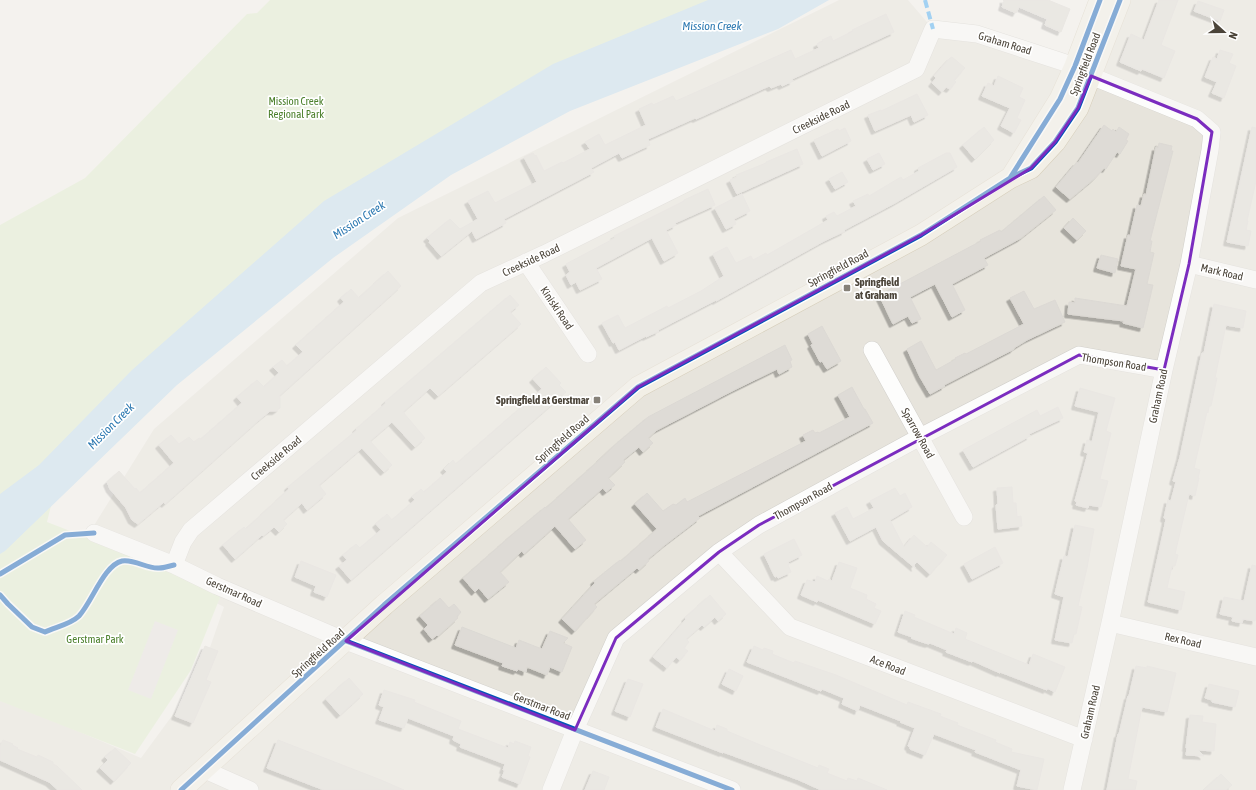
<svg xmlns="http://www.w3.org/2000/svg" width="1256" height="790" font-family="'Asap Condensed',sans-serif">
<defs>
<filter id="shadow"><feDropShadow dx="-3.5" dy="3.5" stdDeviation="0" flood-color="#0004"/></filter>
</defs>
<rect width="100%" height="100%" fill="#f4f2ee"/>
<!-- residential -->
<path fill="#e7e4dc" d="M839,0H908L933,29L1090,76L1120,0H1256V790H0V698L141,758L199,679L224,607L88,535L154,429L398,218Z"/>
<!-- green -->
<path fill="#e1eecf" d="M270,0H737L580,62L64,453L47,522L223,590L191,670L135,754L0,701V225L85,178L247,14L257,13Z"/>
<!-- parking -->
<path fill="#e6e3df" d="M155,621L178,630L151,699L128,690Z"/>
<!-- water -->
<path fill="#c0ddf1" d="M708,0H829L778,29L570,111L451,175L333,258L177,385L5,551L0,554V494L39,465L132,370L324,201L553,64Z"/>
<!-- building -->
<path fill="#dedbd6" stroke="#dcd9d4" filter="url(#shadow)" d="M1003,0H1048L1070,9L1061,32L1045,25L1047,19L1019,7L1016,13L1002,7L1004,1Z
M1159,0H1178L1161,45L1175,51L1164,78L1142,69L1141,71L1120,62L1131,34L1144,40Z
M1198,1L1224,10L1220,21L1194,11Z
M886,14L894,32L792,79L793,81L782,86L781,84L771,88L769,86L696,119L695,118L648,139L650,145L622,158L619,153L591,168L594,172L504,219L506,223L476,239L472,231L441,256L429,242L430,241L427,238L450,219L460,229L478,219L468,201L488,191L495,203L537,182L524,157L533,153L535,156L536,155L544,171L562,162L563,163L590,149L585,142L599,134L605,145L646,125L639,109L652,103L653,105L673,96L676,101L791,50L795,59L819,48L817,44L823,41L822,40L831,36L833,41L853,31L852,30Z
M1220,50L1233,54L1229,63L1236,66L1224,98L1212,93L1217,82L1205,77L1213,57L1217,59Z
M952,57L965,68L954,80L956,82L950,89L946,87L942,92L932,83L936,78L934,76L950,58Z
M998,76L1023,88L1019,97L1025,100L1017,118L1021,120L1014,133L1001,126L1010,108L982,96L988,83L994,86Z
M917,94L928,115L914,122L911,115L875,131L868,115L881,110V111Z
M1104,125L1112,131L1113,129L1116,132L1119,127L1129,134L1126,140L1128,141L1120,154L1117,152L1106,169L1104,168L1095,178L1070,199L1056,187L1077,162L1078,163Z
M984,127L994,140L975,159L963,145Z
M1252,127L1256,128V181L1247,221H1248L1246,230L1251,231L1248,246L1227,242Z
M845,128L851,141L822,156L814,140L838,129L839,131Z
M1159,143L1172,146L1171,151H1173L1150,241H1152L1150,252L1154,253L1147,284L1153,285L1143,328L1123,323L1124,321L1068,314L1069,302L1075,303V298L1127,306L1136,269L1121,266L1128,235L1130,236L1137,205L1141,206L1144,194L1146,195L1156,147L1158,148Z
M797,149L803,164L737,194L730,180L737,177L736,175L766,163V162Z
M879,153L885,164L873,170L867,159Z
M946,153H950L957,167L895,203L844,230L845,231L824,241L716,301V300L658,330L659,331L646,337V336L619,350L615,342L613,343L602,323L618,315L625,328L667,306L668,308L701,291L724,276L713,254L727,247L736,263L751,256L753,260L766,253L767,255L828,220L826,216L834,212L837,216L856,206L853,201L868,194L869,196L901,177L903,180L919,171L918,168Z
M842,172L848,182L835,189L829,179Z
M708,189L715,205L675,223L676,225L666,230L678,253L664,261L652,238L596,268L602,279L580,290L576,282L571,285L566,275L570,272L566,264L615,238L614,236L684,201V200Z
M742,194L750,211L734,219L736,224L726,229L715,208Z
M1044,196L1056,210L1021,238L984,258L988,265L952,284L965,310L952,317L935,284L910,297L921,319L912,323L908,316L893,324L879,295L981,241L980,240L1000,230L1001,232Z
M1073,218L1086,231L1077,240L1064,228Z
M1101,255L1118,259L1115,273L1097,268Z
M388,271L401,286L279,396L280,398V408L276,411H270L259,420L165,504L164,502L138,524L132,520L126,508L110,489L107,482L119,471L135,489L136,488L140,493L174,463L159,445L171,435L179,444L189,437L194,442L199,438L201,439L242,403L237,397L257,380L264,387L279,373L273,367L282,360L287,366L303,352L296,345L344,302L341,298L351,289L359,298Z
M1024,291L1034,309L1055,300L1065,322L1027,340L1014,348V349L944,385L945,386L930,394L920,377L907,349L921,341L936,370L956,359L955,358L965,353L966,354L1024,324L1010,298Z
M510,295L519,305L510,312L521,324L438,396L430,388L403,412L425,438L415,447L392,422L370,441L392,465L384,472L362,448L319,485L326,494L307,510L302,503L283,520L287,524L279,532L274,527L263,536L262,535L235,559L223,545L244,527L246,529L289,489L288,487L357,430L356,429L386,403L385,402Z
M1214,304L1246,311L1243,328L1226,325L1215,378H1217L1211,406H1209L1208,413L1207,412L1194,468L1200,470L1198,478H1199L1195,496L1189,494L1175,554L1178,555L1175,566H1172L1167,588L1185,592L1181,610L1148,602L1164,529L1166,519L1164,518L1168,500L1171,501L1176,482L1173,481L1180,457L1202,353H1204Z
M822,326L841,361L827,369L822,361L820,362L811,345L813,344L808,334Z
M785,345L792,360L790,361L792,367L779,374L777,369L734,390L657,430L648,438L653,443L643,452L639,447L623,460L625,462L608,478L615,485L606,492L603,488L568,519L586,540L575,549L555,526L524,554L522,551L500,572L509,582L488,599L479,588L475,592L463,578L514,533L545,507L546,508L596,463L617,443L648,417Z
M546,367L561,383L559,385L566,392L351,580L339,566L347,560L343,555L356,544L360,548L381,530L376,524L387,514L392,520L415,500L412,497L421,489L424,492L447,472L444,469L453,460L456,464L542,389L533,379Z
M852,387L864,409H865L873,423L698,516L700,518L666,544L648,559L649,561L639,570L637,568L594,604L597,607L575,631L562,619L595,583L594,581L620,560L621,561L657,529L635,504L647,493L663,511L673,504L676,505L685,498L687,502L806,441L803,435L813,430L815,433L818,432L819,433L850,417L838,395Z
M1080,388L1115,398L1106,431L1111,433L1100,479L1108,481L1101,507L1089,505L1088,508L1076,505L1077,502L1075,501L1088,453L1084,452L1087,440L1092,442L1099,412L1075,406Z
M1058,407L1063,418L1029,434L1030,436L973,467L963,450L1037,410L1040,416Z
M1012,487L1013,503H1016L1017,517L1021,516L1022,526L998,529L996,505L998,504L997,488Z
M895,488L900,496L905,493L912,507L890,520L904,547L914,535L927,547L931,542L947,555L930,574L917,562L914,565L915,568L883,541L876,527L850,541L835,513L847,507L853,519L874,508L870,501Z
M1075,525L1094,529L1087,568L1078,606L1082,607L1076,634H1074L1072,643L1055,640L1064,597L1055,594L1064,556L1068,557Z
M794,539L802,555L788,562L789,564L788,565L791,572L778,578L777,576L775,577L764,554Z
M995,547L1003,563L972,579L964,564Z
M301,561L336,575L327,597L314,592L316,586L295,577Z
M839,562L857,568L850,588L867,595L866,599L876,604L874,608L881,611L875,624L818,600L817,602L801,595L807,580L815,582L817,576L828,581L829,579L832,581Z
M1252,565L1256,566V616L1255,621L1243,619L1242,623L1232,621L1233,617L1220,614L1224,597L1244,601Z
M710,595L726,614L718,621L715,617L704,627L702,625L686,639L689,642L684,648L688,651L680,660L676,657L667,668L653,657L686,619L685,618Z
M440,598L449,608L454,604L461,612L457,617L458,618L438,636L437,635L432,639L424,629L428,625L420,616Z
M905,611L915,615L914,617L954,634L956,628L967,633L965,639L1029,665L1033,654L1065,667L1055,692L1047,688V690L1000,672V673L973,661L972,662L946,652L947,650L930,643L929,644L922,642L911,638L912,637L898,632Z
M462,627L516,648L519,640L542,649L550,631L568,638L563,643L572,647L562,672L550,667L547,675L527,667L526,672L518,669L517,671L502,666L503,663L455,645Z
M205,646L218,651L206,680L211,682L193,723L175,716Z
M754,646L763,650L764,648L773,651L772,654L794,663L795,661L836,675L907,705L908,702L941,714L940,716L958,723L957,725L996,740L995,742L1012,749L1011,752L1044,759L1037,790L1017,786L1021,770L975,752L976,750L934,734L925,755L910,749V747L908,746L915,728L900,722L901,721L860,705L858,711L842,704L844,698L822,689L821,691L747,662Z
M1136,666L1147,668V666L1176,673L1167,712L1142,707L1128,779L1137,781L1135,790H1107L1118,734H1119L1128,696H1129Z
M729,669L743,676L736,691L722,684Z
M349,678L363,694L340,715L326,699Z
M628,679L643,684L630,717L615,711Z
M1209,684L1239,691L1235,707L1212,702V700L1205,698Z
M384,690L415,700L414,702L419,704L461,721L458,729L508,748L510,742L514,744L515,741L531,747L528,756L530,757L520,784L502,777L505,770H503L505,764L460,747L461,744L453,740L454,736L408,718L404,728L379,720L384,707L379,705Z
M663,709L715,731L717,725L727,729V731L758,744L818,768L819,765L829,769L827,773L847,781L848,778L857,781L858,778L887,790H821L799,780L723,752V753L656,727Z
M1190,715L1203,716L1202,722L1216,724L1214,751L1198,750L1204,756L1186,755L1187,748H1186Z
M3,740L13,744L12,745L18,748L17,749L37,757L38,755L53,762V764L57,766L82,790H58L49,782L0,760V746Z
M278,740L381,780L404,790H324L267,768Z
M115,748L131,763L114,781L100,768L108,760L105,757Z
M593,771L609,777L604,790H585Z
M1221,774L1232,785L1226,790H1204Z"/>
<g fill="none" stroke-linecap="round" stroke-linejoin="round">
<defs>
<path id="minor" d="M526,262L588,354
M1189,264L1256,280
M872,350L964,517
M94,533L174,565L217,586L346,641L732,790
M719,552L790,627L1084,739
M174,565L183,542L191,530L481,283L544,254L916,69L933,29L977,34L1075,66
M1110,623L1256,657
M205,770L250,790
M551,790L575,730L616,638L719,552L759,525L920,437L1079,355L1164,370
M1072,790L1110,623L1164,370L1189,264L1210,150L1212,132L1197,119L1091,76"/>
<path id="major" d="M1012,176L1060,99L1075,66L1100,0
M181,790L384,605L638,387L921,235L1010,178L1031,168L1055,142L1078,108L1120,0"/>
</defs>
<!-- minor casing -->
<use href="#minor" stroke="#d2d0cb" stroke-width="18"/>
<!-- major casing -->
<use href="#major" stroke="#d6cebb" stroke-width="22"/>
<!-- minor -->
<use href="#minor" stroke="#fdfdfc" stroke-width="17"/>
<!-- major -->
<use href="#major" stroke="#f2efe6" stroke-width="21"/>
<!-- quiet -->
<path stroke="#3fa9f5" stroke-width="4" stroke-dasharray="8 4" stroke-linecap="butt" d="M925,0L933,29"/>
<defs>
<path id="cycleway" d="M1010,178L1060,99L1075,66L1100,0
M0,574L65,535L94,533
M0,595L8,604L32,627L45,632C56,627 71,624 79,616C92,602 104,565 122,561C135,559 147,569 159,568C164,568 169,566 174,565
M346,641L732,790
M181,790L384,605L638,387L921,235L1010,178L1031,168L1055,142L1078,108L1120,0"/>
</defs>
<!-- cycleway casing -->
<use href="#cycleway" stroke="#fff" stroke-width="8"/>
<!-- cycleway -->
<use href="#cycleway" stroke="#0057b8" stroke-width="5"/>
</g>
<!-- marked area -->
<path d="M0 0H1256V790H0ZM1091,76L1197,119L1212,132L1189,264L1164,370L1079,355L759,525L719,552L616,638L575,730L346,641L638,387L921,235L1031,168L1055,142L1078,108Z" fill="#f4f2ee" fill-opacity=".55" fill-rule="evenodd"/>
<path fill="none" stroke="#7b2cbf" stroke-width="3" stroke-linejoin="round" d="M1091,76L1197,119L1212,132L1189,264L1164,370L1079,355L759,525L719,552L616,638L575,730L346,641L638,387L921,235L1031,168L1055,142L1078,108Z"/>
<!-- markers -->
<g fill="#868178" stroke="#fff" stroke-width="1.5">
<rect x="843" y="284" width="8" height="8" rx="2"/>
<rect x="593" y="396" width="8" height="8" rx="2"/>
</g>
<g text-anchor="middle" stroke-width="3.5" stroke-linejoin="round" paint-order="stroke">
<!-- street labels -->
<g font-size="11" fill="#4b4439" stroke="#fff">
<text transform="translate(1005 43) rotate(17)" y="4">Graham Road</text>
<text transform="translate(1085 64) rotate(-69)" y="4">Springfield Road</text>
<text transform="translate(821 117) rotate(-26)" y="4">Creekside Road</text>
<text transform="translate(531 260) rotate(-25)" y="4">Creekside Road</text>
<text transform="translate(838 268) rotate(-28)" y="4">Springfield Road</text>
<text transform="translate(1222 272) rotate(13)" y="4">Mark Road</text>
<text transform="translate(557 308) rotate(56)" y="4">Kiniski Road</text>
<text transform="translate(1114 362) rotate(9)" y="4">Thompson Road</text>
<text transform="translate(1158 396) rotate(-78)" y="4">Graham Road</text>
<text transform="translate(918 433) rotate(61)" y="4">Sparrow Road</text>
<text transform="translate(562 439) rotate(-41)" y="4">Springfield Road</text>
<text transform="translate(276 458) rotate(-40)" y="4">Creekside Road</text>
<text transform="translate(803 501) rotate(-29)" y="4">Thompson Road</text>
<text transform="translate(234 592) rotate(24)" y="4">Gerstmar Road</text>
<text transform="translate(1183 640) rotate(13)" y="4">Rex Road</text>
<text transform="translate(318 653) rotate(-42)" y="4">Springfield Road</text>
<text transform="translate(888 665) rotate(21)" y="4">Ace Road</text>
<text transform="translate(542 706) rotate(21)" y="4">Gerstmar Road</text>
<text transform="translate(1090 712) rotate(-77)" y="4">Graham Road</text>
</g>
<!-- park labels -->
<g font-size="11" fill="#4a7f2a" stroke="#fff">
<text x="296" y="105">Mission Creek<tspan x="296" dy="13">Regional Park</tspan></text>
<text x="95" y="643">Gerstmar Park</text>
</g>
<!-- poi labels -->
<g font-size="11" font-weight="bold" fill="#4b4439" stroke="#fff" text-anchor="start">
<text x="855" y="286">Springfield<tspan x="855" dy="13">at Graham</tspan></text>
<text x="589" y="404" text-anchor="end">Springfield at Gerstmar</text>
</g>
<!-- water labels -->
<g font-size="12" font-style="italic" fill="#2e7ab2" stroke="#fff">
<text x="712" y="30">Mission Creek</text>
<text transform="translate(359 220) rotate(-33)" y="4">Mission Creek</text>
<text transform="translate(111 426) rotate(-45)" y="4">Mission Creek</text>
</g>
</g>
<!-- north arrow -->
<g transform="translate(1224 32) rotate(111)" stroke="#ffffff" stroke-width="3" paint-order="stroke">
<path d="M0-3L7 15L0 10L-7 15Z" fill="#4b4439"/>
<text y="-6" font-size="11" font-weight="bold" text-anchor="middle" fill="#4b4439">N</text>
</g>
</svg>
